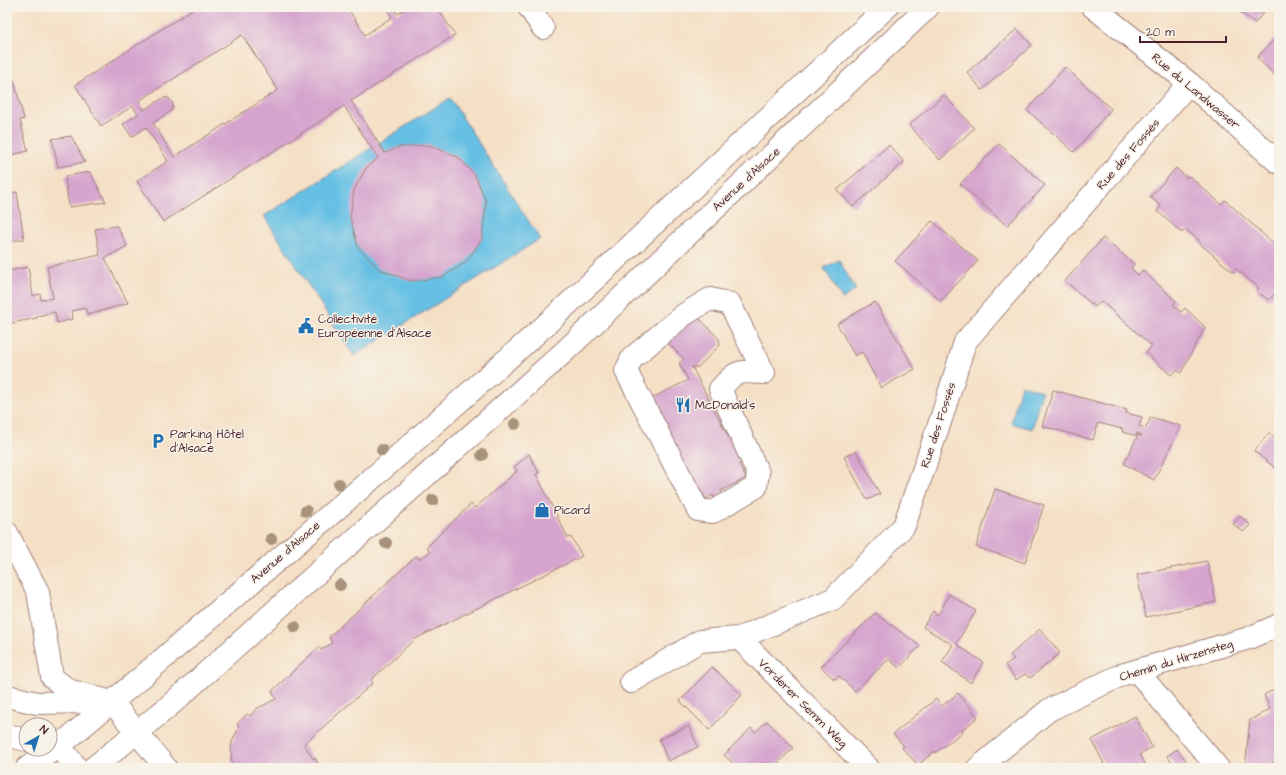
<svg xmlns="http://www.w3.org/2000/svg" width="1286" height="775" font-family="'Architects Daughter',sans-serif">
<rect width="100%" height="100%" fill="#f7f3e8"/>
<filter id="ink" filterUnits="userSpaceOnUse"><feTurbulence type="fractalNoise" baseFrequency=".025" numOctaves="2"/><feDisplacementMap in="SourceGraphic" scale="8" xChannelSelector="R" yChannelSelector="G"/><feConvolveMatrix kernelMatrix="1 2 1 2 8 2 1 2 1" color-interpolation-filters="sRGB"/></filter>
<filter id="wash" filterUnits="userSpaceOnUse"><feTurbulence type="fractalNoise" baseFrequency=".012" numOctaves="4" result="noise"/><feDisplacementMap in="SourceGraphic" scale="16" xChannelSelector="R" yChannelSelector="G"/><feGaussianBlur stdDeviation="0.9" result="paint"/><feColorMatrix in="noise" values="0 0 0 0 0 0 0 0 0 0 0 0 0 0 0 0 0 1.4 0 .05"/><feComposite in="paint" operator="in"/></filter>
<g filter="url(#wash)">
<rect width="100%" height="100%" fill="#f5e0c6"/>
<!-- water -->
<path fill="#66c0e4" stroke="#587088" d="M450,98L540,239L354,356L264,216Z
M839,260L856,290L842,299L824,268Z
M1021,385L1042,391L1032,429L1011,423Z"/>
<g id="blocks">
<!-- building -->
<path fill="#d6a4ce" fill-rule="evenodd" d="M196,7H347L365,35L392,17L385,7H393L397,14L408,7H437L455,35L351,101L385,153L399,147L429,145L458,157L475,175L486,201L482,239L466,262L443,277L411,281L379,269L358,247L350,217L354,190L366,168L378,158L344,106L163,222L137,181L168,161L146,127L132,137L123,124L138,114L133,106L101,126L75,85ZM242,35L278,90L174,157L153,123L171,111L173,107L172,102L169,98H163L144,110L139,101Z
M1238,7H1268L1255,23L1236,9Z
M1017,29L1032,45L982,90L967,72Z
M1279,34V70L1275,75L1257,58Z
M1065,67L1111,109L1074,152L1027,110Z
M14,80L24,119L20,120L28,151L7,156V82Z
M944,95L974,128L940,160L909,125Z
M71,136L85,162L58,167L52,139Z
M999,144L1045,185L1007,226L960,184Z
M889,145L904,162L853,207L837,190Z
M1176,168L1187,178L1189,176L1221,204L1225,200L1273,243L1276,240L1279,242V289L1269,300L1256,291L1259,288L1236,269L1233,272L1198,242L1199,240L1185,229L1182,233L1157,211L1161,206L1150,197Z
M90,172L106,202L69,207L65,176Z
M17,192L24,239L7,242V194Z
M932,221L978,261L941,301L895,261Z
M117,226L127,246L105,258L128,303L88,315L85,308L72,311L73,319L57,323L55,312L37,316V318L7,324V271L28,267L33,296L40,294L41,300L53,298L47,267L100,255L95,229Z
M1103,238L1134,264L1131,268L1138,275L1142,270L1176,301L1173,305L1181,312L1185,308L1205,327L1181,373L1177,370L1171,375L1146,353L1152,346L1101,301L1095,307L1065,281Z
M875,302L915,369L881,388L862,352L855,356L837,324Z
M693,318H699L719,339L720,345L698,367H692L742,463L739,464L746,478L721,491L722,495L715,500L713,495L706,499L697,485L695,486L652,398L688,380L679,363L684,359L669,344L670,338Z
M1053,390L1127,410L1126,413L1142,417L1139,426L1146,428L1151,417L1181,426L1154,480L1124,464L1138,435L1142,436V435L1137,433V436L1122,432L1123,429L1098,423L1093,440L1042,426Z
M1269,433L1279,441V471L1254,451Z
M856,451L880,494L867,500L844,457Z
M529,454L539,473L536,474L568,538L571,537L582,556L415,639L371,680L373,683L304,744L313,759L315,758L320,768H232L231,750L232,742L239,727L237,724L247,714L250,716L256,709L276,699L272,691L319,647L321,650L332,643L329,637L416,556L419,559L430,552L427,547L471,504L475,508L517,471L514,467Z
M995,489L1044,505L1025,563L976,547Z
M1240,516L1250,525L1243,532L1233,524Z
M1207,561L1216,602L1146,617L1137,575Z
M949,594L976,611L956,644L983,662L971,683L942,662L953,645L923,627L933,611L938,615Z
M875,613L920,646L899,668L889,659L855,691L839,676L834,679L821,667Z
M1040,629L1060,653L1030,678L1025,674L1016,680L1005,665L1014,659L1010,655Z
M712,667L742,695L709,730L680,701Z
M1279,687V759L1263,768H1245L1250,720L1270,709L1264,695Z
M958,693L978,717L962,730L963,732L935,753V751L918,765L902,748L904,746L893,734L936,699L942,706Z
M1135,716L1152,747L1140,754L1145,764L1138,768H1106L1092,740Z
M767,721L793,748L773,768H738L724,755L751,728L755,732Z
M689,726L698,747L668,761L659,739Z
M1177,749L1187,762L1180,768H1176L1167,756Z"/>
</g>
</g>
<g filter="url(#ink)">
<use href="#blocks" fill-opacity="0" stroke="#a08078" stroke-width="1"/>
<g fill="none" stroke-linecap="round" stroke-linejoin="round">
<defs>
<path id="minor" d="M529,7L543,28
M1093,7L1189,83L1279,163
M710,299L730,304L764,373C738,372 738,368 720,389L758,473L756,487L713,512L698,510L626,371L632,358L685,314Z
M7,533L38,592L52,677L68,690L112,702
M739,638L868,768
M1137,671L1218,768
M631,682L700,641L739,638L833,599L904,526L942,416L965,342L1189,83
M7,696L37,703L89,702
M7,735L26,740
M978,768L1049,710L1121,675L1249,638L1279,625"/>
<path id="major" d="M112,702L166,768
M59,746L77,768
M27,768L59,746L143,676L391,462L539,331L887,7
M93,768L168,707L564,352L928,7"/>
</defs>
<!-- minor casing -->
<use href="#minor" stroke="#a08078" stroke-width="24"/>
<!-- major casing -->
<use href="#major" stroke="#a08078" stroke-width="24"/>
<!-- minor -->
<use href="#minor" stroke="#fff" stroke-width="22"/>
<!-- major -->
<use href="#major" stroke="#fff" stroke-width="22"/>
</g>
<!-- trees -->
<g fill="#a8927c">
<circle cx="515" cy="424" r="6"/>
<circle cx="382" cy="450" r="6"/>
<circle cx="482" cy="455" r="6"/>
<circle cx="339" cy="484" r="6"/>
<circle cx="433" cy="500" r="6"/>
<circle cx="306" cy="511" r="6"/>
<circle cx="271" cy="539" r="6"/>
<circle cx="386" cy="543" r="6"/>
<circle cx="340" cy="585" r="6"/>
<circle cx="295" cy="627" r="6"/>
</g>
</g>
<!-- icons -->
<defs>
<symbol id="civic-bare" viewBox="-9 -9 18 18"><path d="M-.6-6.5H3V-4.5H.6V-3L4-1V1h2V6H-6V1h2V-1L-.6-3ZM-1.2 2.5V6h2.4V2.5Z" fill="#1f6fb2" stroke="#f7f3e8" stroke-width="2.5" paint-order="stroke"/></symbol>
<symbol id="restaurant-bare" viewBox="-9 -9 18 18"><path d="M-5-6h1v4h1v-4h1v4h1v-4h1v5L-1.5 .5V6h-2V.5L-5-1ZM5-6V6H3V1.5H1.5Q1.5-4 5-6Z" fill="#1f6fb2" stroke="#f7f3e8" stroke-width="2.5" paint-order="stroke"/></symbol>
<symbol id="parking-bare" viewBox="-9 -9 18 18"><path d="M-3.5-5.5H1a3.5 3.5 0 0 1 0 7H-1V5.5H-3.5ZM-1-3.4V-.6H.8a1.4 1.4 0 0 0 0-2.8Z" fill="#1f6fb2" stroke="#f7f3e8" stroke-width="2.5" paint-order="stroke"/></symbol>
<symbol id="shop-bare" viewBox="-9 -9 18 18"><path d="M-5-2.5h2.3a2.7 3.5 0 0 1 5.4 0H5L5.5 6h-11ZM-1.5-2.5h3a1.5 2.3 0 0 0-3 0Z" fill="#1f6fb2" stroke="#f7f3e8" stroke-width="2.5" paint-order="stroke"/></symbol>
</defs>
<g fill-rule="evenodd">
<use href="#civic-bare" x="295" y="315" width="22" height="22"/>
<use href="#restaurant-bare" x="672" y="394" width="22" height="22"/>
<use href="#parking-bare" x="147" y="430" width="22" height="22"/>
<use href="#shop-bare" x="531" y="499" width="22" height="22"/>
</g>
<g text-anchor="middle" stroke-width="3" stroke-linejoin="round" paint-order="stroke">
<!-- street labels -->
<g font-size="12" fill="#4a1f2b" stroke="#f7f3e8">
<text transform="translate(1196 91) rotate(40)" y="4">Rue du Landwasser</text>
<text transform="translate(1128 154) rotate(-49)" y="4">Rue des Fossés</text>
<text transform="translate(746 179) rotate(-43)" y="4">Avenue d'Alsace</text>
<text transform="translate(938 425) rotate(-72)" y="4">Rue des Fossés</text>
<text transform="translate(285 552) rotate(-41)" y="4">Avenue d'Alsace</text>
<text transform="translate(1176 660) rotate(-17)" y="4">Chemin du Hirzensteg</text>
<text transform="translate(803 703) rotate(45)" y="4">Vorderer Semm Weg</text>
</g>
<!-- poi labels -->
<g font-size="12" fill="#4a1f2b" stroke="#f7f3e8" text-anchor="start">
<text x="318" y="323">Collectivité<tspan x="318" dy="14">Européenne d'Alsace</tspan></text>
<text x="695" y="409">McDonald's</text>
<text x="170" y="438">Parking Hôtel<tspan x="170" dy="14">d'Alsace</tspan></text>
<text x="554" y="514">Picard</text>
</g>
</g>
<!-- margin -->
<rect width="1286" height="775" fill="none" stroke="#f7f3e8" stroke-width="24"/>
<!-- north arrow -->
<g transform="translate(38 737) rotate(39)"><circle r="19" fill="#f7f3e8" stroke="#b29e9c"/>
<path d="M0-3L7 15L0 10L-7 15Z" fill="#1f6fb2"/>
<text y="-6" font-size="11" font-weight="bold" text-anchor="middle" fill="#4a1f2b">N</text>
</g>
<!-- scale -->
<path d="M1140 36v6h86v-6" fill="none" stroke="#4a1f2b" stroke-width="2"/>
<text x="1146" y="36" font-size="12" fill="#4a1f2b" stroke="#f7f3e8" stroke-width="3" paint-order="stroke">20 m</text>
</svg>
